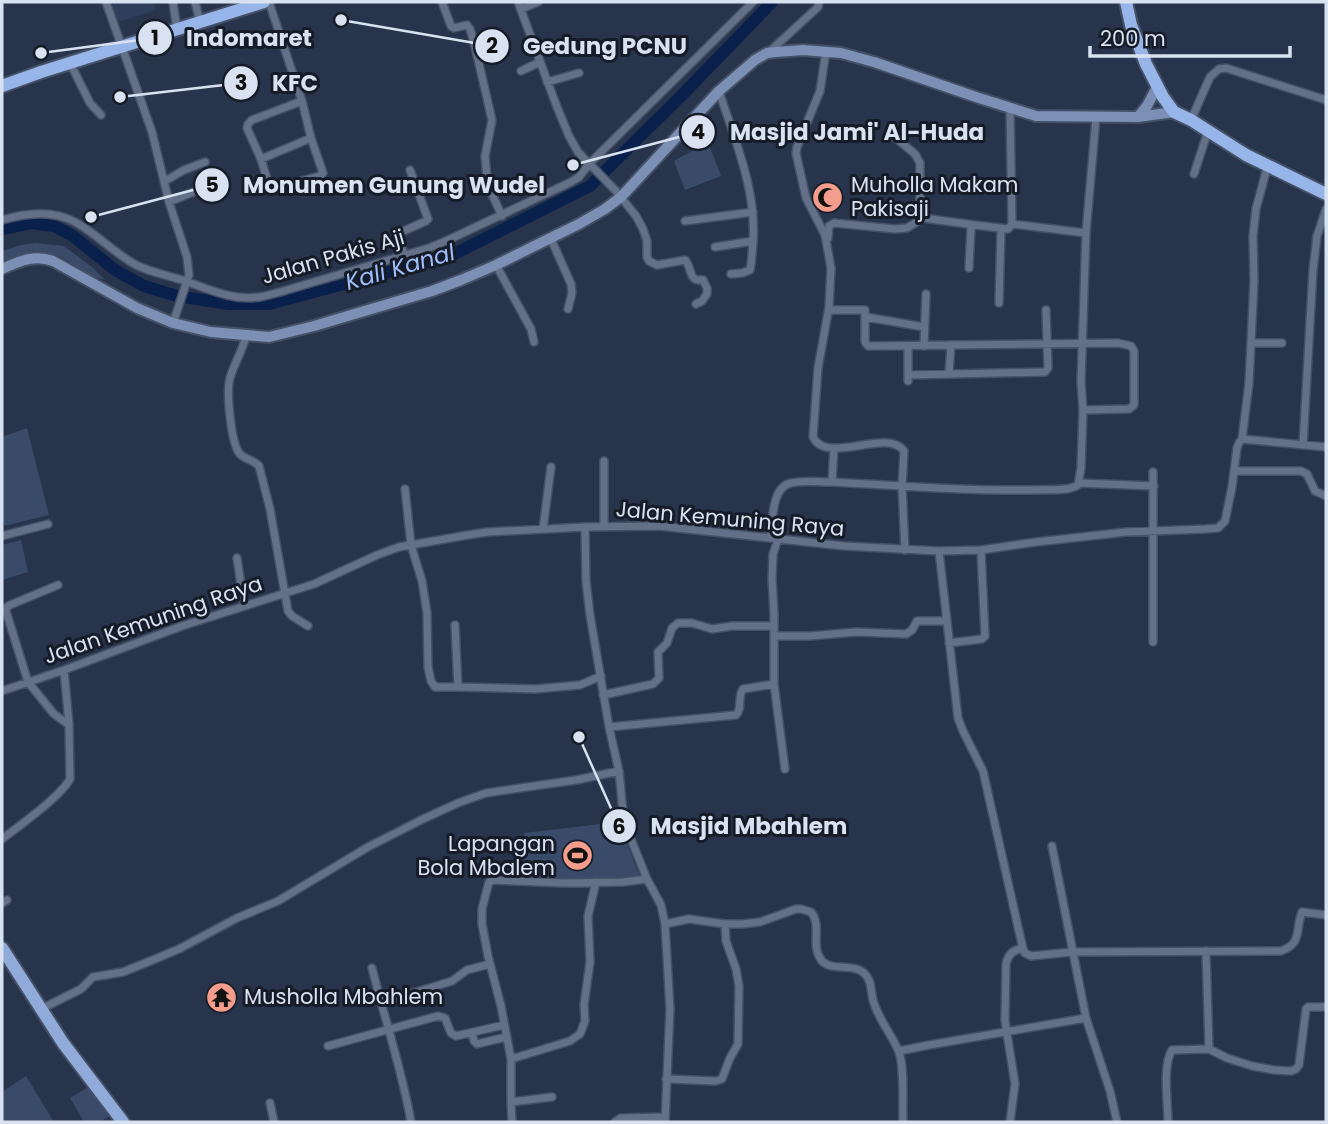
<svg xmlns="http://www.w3.org/2000/svg" width="1328" height="1124" font-family="Poppins,sans-serif">
<rect width="100%" height="100%" fill="#28344c"/>
<!-- built -->
<path fill="#2f3e5c" d="M112,2H154L156,10L118,22Z"/>
<!-- green -->
<path fill="#3a4b6a" d="M708,142L721,176L685,190L674,161Z
M35,243L64,246L93,268L105,280C96,277 87,274 79,269C73,265 67,260 61,257C42,248 19,256 2,263V251L21,245Z
M27,428L49,515L4,526L2,519V437Z
M21,540L28,572L2,580V545Z
M618,822L641,879L525,881L524,833Z
M26,1076L54,1122H2V1092Z
M90,1086L110,1116L99,1122H84L70,1098Z"/>
<g fill="none" stroke-linecap="round" stroke-linejoin="round">
<!-- river -->
<path stroke="#091f4c" stroke-width="12" d="M2,229L31,223L54,226L73,236L115,270L144,286L177,296L229,304H269L452,255L590,186L686,91L772,2"/>
<defs>
<path id="minor" d="M106,2L152,132L169,202L187,257L189,275L173,323
M173,2L177,30
M195,2L200,22
M269,2L302,101L311,138L323,173L320,176L279,187H274L268,182L261,159L247,128L248,124L252,120L302,101
M442,2L451,26L454,28L467,25L470,29L474,42L492,120L485,156L487,178L490,190L502,216
M518,2L557,107L569,136L578,152L616,191L636,216L643,229L647,241V257L649,261L657,265L685,260C690,264 690,277 695,279C697,281 701,279 703,280L707,288V294L702,301L696,304
M521,9L538,2
M826,51L820,91L797,147L796,153L806,198L825,235L831,268L829,307L818,368L813,437C827,466 887,427 904,451L902,486L905,550
M768,53L818,7L819,2
M70,63L90,103L101,115
M521,71L540,62
M547,82L579,73
M719,91C735,141 757,190 753,243C752,252 752,261 750,270L742,273L731,274
M1191,120L1210,77L1219,69L1226,68L1326,100
M891,134L915,154L920,163V219
M261,159L311,138
M1194,174L1208,131
M165,181L184,170L205,162
M169,202L203,188
M2,220C25,213 53,210 75,222C97,234 114,253 136,265C150,272 167,275 182,280C207,288 231,301 259,297C266,296 273,294 280,292L429,248L448,240L571,182L579,177L589,164L753,2
M685,221L753,212
M1012,224L1086,233
M828,238L829,226L834,223L895,229L907,228L923,218L975,225
M551,239L571,284L572,293L568,309
M715,247L753,241
M404,254L397,234L426,221L428,219L410,170
M496,265L531,329L534,342
M969,268L971,227L975,225L1008,229L1012,224L1010,108
M999,303L1001,229
M829,310H865V342L868,346L1118,343L1131,346L1134,351V405L1129,409L1083,410
M866,317L924,327
M246,336C242,352 234,364 230,378C226,392 231,444 240,454C246,460 254,460 259,466L270,509L288,611L292,616L308,626
M1251,343H1282
M924,346L926,294
M949,374L951,345
M908,375L1045,372L1048,368L1046,310
M908,381V346
M1242,439L1249,383L1254,281L1253,236L1256,209L1268,164
M1303,445L1313,270L1317,236L1326,209
M604,461V526
M1234,471H1301L1307,474L1315,491L1326,496
M832,482C900,486 967,491 1036,490C1048,489 1067,492 1078,485L1081,468L1083,410L1081,382L1086,233L1096,118
M1079,483L1154,486
M405,489L411,545L422,581L427,613L428,667L431,681L435,687H458L455,625
M585,527L586,581L590,615L609,727L619,771L624,822L647,879L661,905L665,924L670,1009L665,1122
M543,529L551,467
M2,536L48,524
M770,538C773,522 771,487 791,483C804,480 819,482 832,482L834,448
M778,539L773,554L772,579L774,613V684L785,769
M939,551L958,718L963,731L983,771L1023,949L1025,953L1031,956L1072,952L1281,951C1303,943 1295,929 1302,912L1326,915
M237,558L244,605
M58,585L10,605L7,607L6,611L28,682L54,714L69,725
M774,636H810L856,632L906,634L912,630L917,621H947
M1153,642V472
M949,643L982,639L985,636L981,550
M458,687L535,689L580,685L601,676
M2,691L64,670L182,626L314,584L377,555L399,547L462,536L487,532L585,527L659,526L844,546L939,551L981,550L1036,542L1126,532L1206,529L1218,528L1225,521L1232,487L1237,448L1239,443L1242,439L1326,447
M603,695L653,684L659,678L658,652L667,643L672,628L678,623H692L712,629L732,626H774
M609,727L736,715C743,708 737,697 743,689L774,684
M2,839C19,826 60,797 70,779L69,724L64,670
M1052,846L1086,1018L1110,1091L1117,1122
M2,903L7,900
M665,924L689,919L725,924H742L760,922L796,909H801L811,912C822,925 811,944 820,958C828,973 852,962 864,973C873,981 870,993 874,1003C879,1020 892,1035 899,1052C905,1069 902,1103 903,1122
M1206,951L1209,1049
M372,968C385,1020 402,1070 411,1122
M381,1003L452,981L467,970L490,964
M41,1009L81,989L93,977L123,972L155,959L179,949L237,918L278,901L368,847L423,819L458,803L486,793L576,780L619,771
M472,1033L474,1041L477,1044L506,1037
M328,1046L438,1016L445,1018L451,1033L456,1036L504,1025
M899,1051L929,1045L1086,1018
M511,1059L570,1041L580,1034L585,1021L584,1005L590,962L588,916L596,882
M666,1079L716,1081L722,1079L730,1058L738,1044L739,986L736,969L726,941L725,924
M511,1102L552,1097
M270,1103L274,1122
M512,1122L511,1102V1059L501,1006L488,956L482,924V909L489,882L493,880L563,883L623,882L647,879
M615,1122L621,1118L665,1117
M1010,1122L1015,1084L1005,1021L1006,964C1008,955 1013,949 1023,949
M1168,1122C1168,1103 1162,1066 1172,1050L1209,1049L1227,1058L1252,1066L1274,1070L1291,1071L1296,1069L1299,1065L1306,1009L1308,1007H1326"/>
<path id="secondary" d="M1138,117L1147,106L1157,87
M2,269C19,261 35,254 53,261L137,308L173,323L211,332L269,337L314,326L432,291L461,280L496,265L579,224L605,209L621,197L719,91L755,60L767,53L776,52L803,50L841,53L874,62L979,98L1036,116L1138,117L1174,112"/>
<path id="primary" d="M2,948L63,1043L123,1122"/>
<path id="trunk" d="M1126,2L1131,25L1146,64L1163,97L1174,112L1191,120L1246,155L1326,194
M2,86L41,72L264,2"/>
</defs>
<!-- minor casing -->
<use href="#minor" stroke="#445066" stroke-width="10"/>
<!-- secondary casing -->
<use href="#secondary" stroke="#445066" stroke-width="14"/>
<!-- primary casing -->
<use href="#primary" stroke="#445066" stroke-width="16"/>
<!-- trunk casing -->
<use href="#trunk" stroke="#445066" stroke-width="16"/>
<!-- minor -->
<use href="#minor" stroke="#637087" stroke-width="7"/>
<!-- secondary -->
<use href="#secondary" stroke="#7c90b5" stroke-width="10"/>
<!-- primary -->
<use href="#primary" stroke="#90aad9" stroke-width="12"/>
<!-- trunk -->
<use href="#trunk" stroke="#98b5e9" stroke-width="12"/>
</g>
<!-- icons -->
<defs>
<symbol id="mosque-disc" viewBox="-11 -11 22 22"><circle r="9.5" fill="#f49d8c" stroke="#161c27"/><path d="M3.5-4.9A6 6 0 1 0 3.5 4.9A5 5 0 1 1 3.5-4.9Z" fill="#111"/></symbol>
<symbol id="stadium-disc" viewBox="-11 -11 22 22"><circle r="9.5" fill="#f49d8c" stroke="#161c27"/><path d="M0-5a6.5 5 0 1 0 0 10a6.5 5 0 1 0 0-10ZM-3.5-1.8h7v3.6h-7Z" fill="#111"/></symbol>
<symbol id="temple-disc" viewBox="-11 -11 22 22"><circle r="9.5" fill="#f49d8c" stroke="#161c27"/><path d="M0-6L5-2H3V0L6.5 2.5H4V6H1.5V3h-3V6H-4V2.5H-6.5L-3 0V-2H-5Z" fill="#111"/></symbol>
</defs>
<g fill-rule="evenodd">
<use href="#mosque-disc" x="810" y="180" width="35" height="35"/>
<use href="#stadium-disc" x="560" y="838" width="35" height="35"/>
<use href="#temple-disc" x="204" y="980" width="35" height="35"/>
</g>
<g text-anchor="middle" stroke-width="6" stroke-linejoin="round" paint-order="stroke">
<!-- poi labels -->
<g font-size="21" fill="#d9e2f1" stroke="#161c27" text-anchor="start">
<text x="851" y="192">Muholla Makam<tspan x="851" dy="24">Pakisaji</tspan></text>
<text x="555" y="851" text-anchor="end">Lapangan<tspan x="555" dy="24">Bola Mbalem</tspan></text>
<text x="244" y="1004">Musholla Mbahlem</text>
</g>
<!-- street labels -->
<g font-size="21" fill="#d9e2f1" stroke="#161c27">
<text transform="translate(333 257) rotate(-16)" y="7">Jalan Pakis Aji</text>
<text transform="translate(730 519) rotate(5)" y="7">Jalan Kemuning Raya</text>
<text transform="translate(153 620) rotate(-19)" y="7">Jalan Kemuning Raya</text>
</g>
<!-- water labels -->
<g font-size="23" font-style="italic" fill="#9ebffc" stroke="#161c27">
<text transform="translate(400 267) rotate(-16)" y="8">Kali Kanal</text>
</g>
</g>
<!-- callouts -->
<path fill="none" stroke="#d9e2f1" stroke-width="2.5" d="M41 53L155 38M341 20L492 46M120 97L241 83M573 165L698 132M91 217L212 185M579 737L619 826"/>
<g fill="#d9e2f1" stroke="#161c27" stroke-width="2.5">
<circle cx="41" cy="53" r="7"/>
<circle cx="341" cy="20" r="7"/>
<circle cx="120" cy="97" r="7"/>
<circle cx="573" cy="165" r="7"/>
<circle cx="91" cy="217" r="7"/>
<circle cx="579" cy="737" r="7"/>
<circle cx="155" cy="38" r="18"/>
<circle cx="492" cy="46" r="18"/>
<circle cx="241" cy="83" r="18"/>
<circle cx="698" cy="132" r="18"/>
<circle cx="212" cy="185" r="18"/>
<circle cx="619" cy="826" r="18"/>
</g>
<g font-size="21" text-anchor="middle" font-weight="bold" fill="#111">
<text x="155" y="45">1</text>
<text x="492" y="53">2</text>
<text x="241" y="90">3</text>
<text x="698" y="139">4</text>
<text x="212" y="192">5</text>
<text x="619" y="834">6</text>
</g>
<g font-size="23" text-anchor="middle" font-weight="bold" fill="#d9e2f1" stroke="#161c27" stroke-width="6" stroke-linejoin="round" paint-order="stroke">
<text x="249" y="46">Indomaret</text>
<text x="605" y="54">Gedung PCNU</text>
<text x="295" y="91">KFC</text>
<text x="857" y="140">Masjid Jami' Al-Huda</text>
<text x="394" y="193">Monumen Gunung Wudel</text>
<text x="749" y="834">Masjid Mbahlem</text>
</g>
<!-- border -->
<rect width="1328" height="1124" fill="none" stroke="#d9e2f1" stroke-width="7"/>
<!-- scale -->
<path d="M1090 46v10h200v-10" fill="none" stroke="#d9e2f1" stroke-width="3.5"/>
<text x="1100" y="46" font-size="21" fill="#d9e2f1" stroke="#161c27" stroke-width="5" paint-order="stroke">200 m</text>
</svg>
